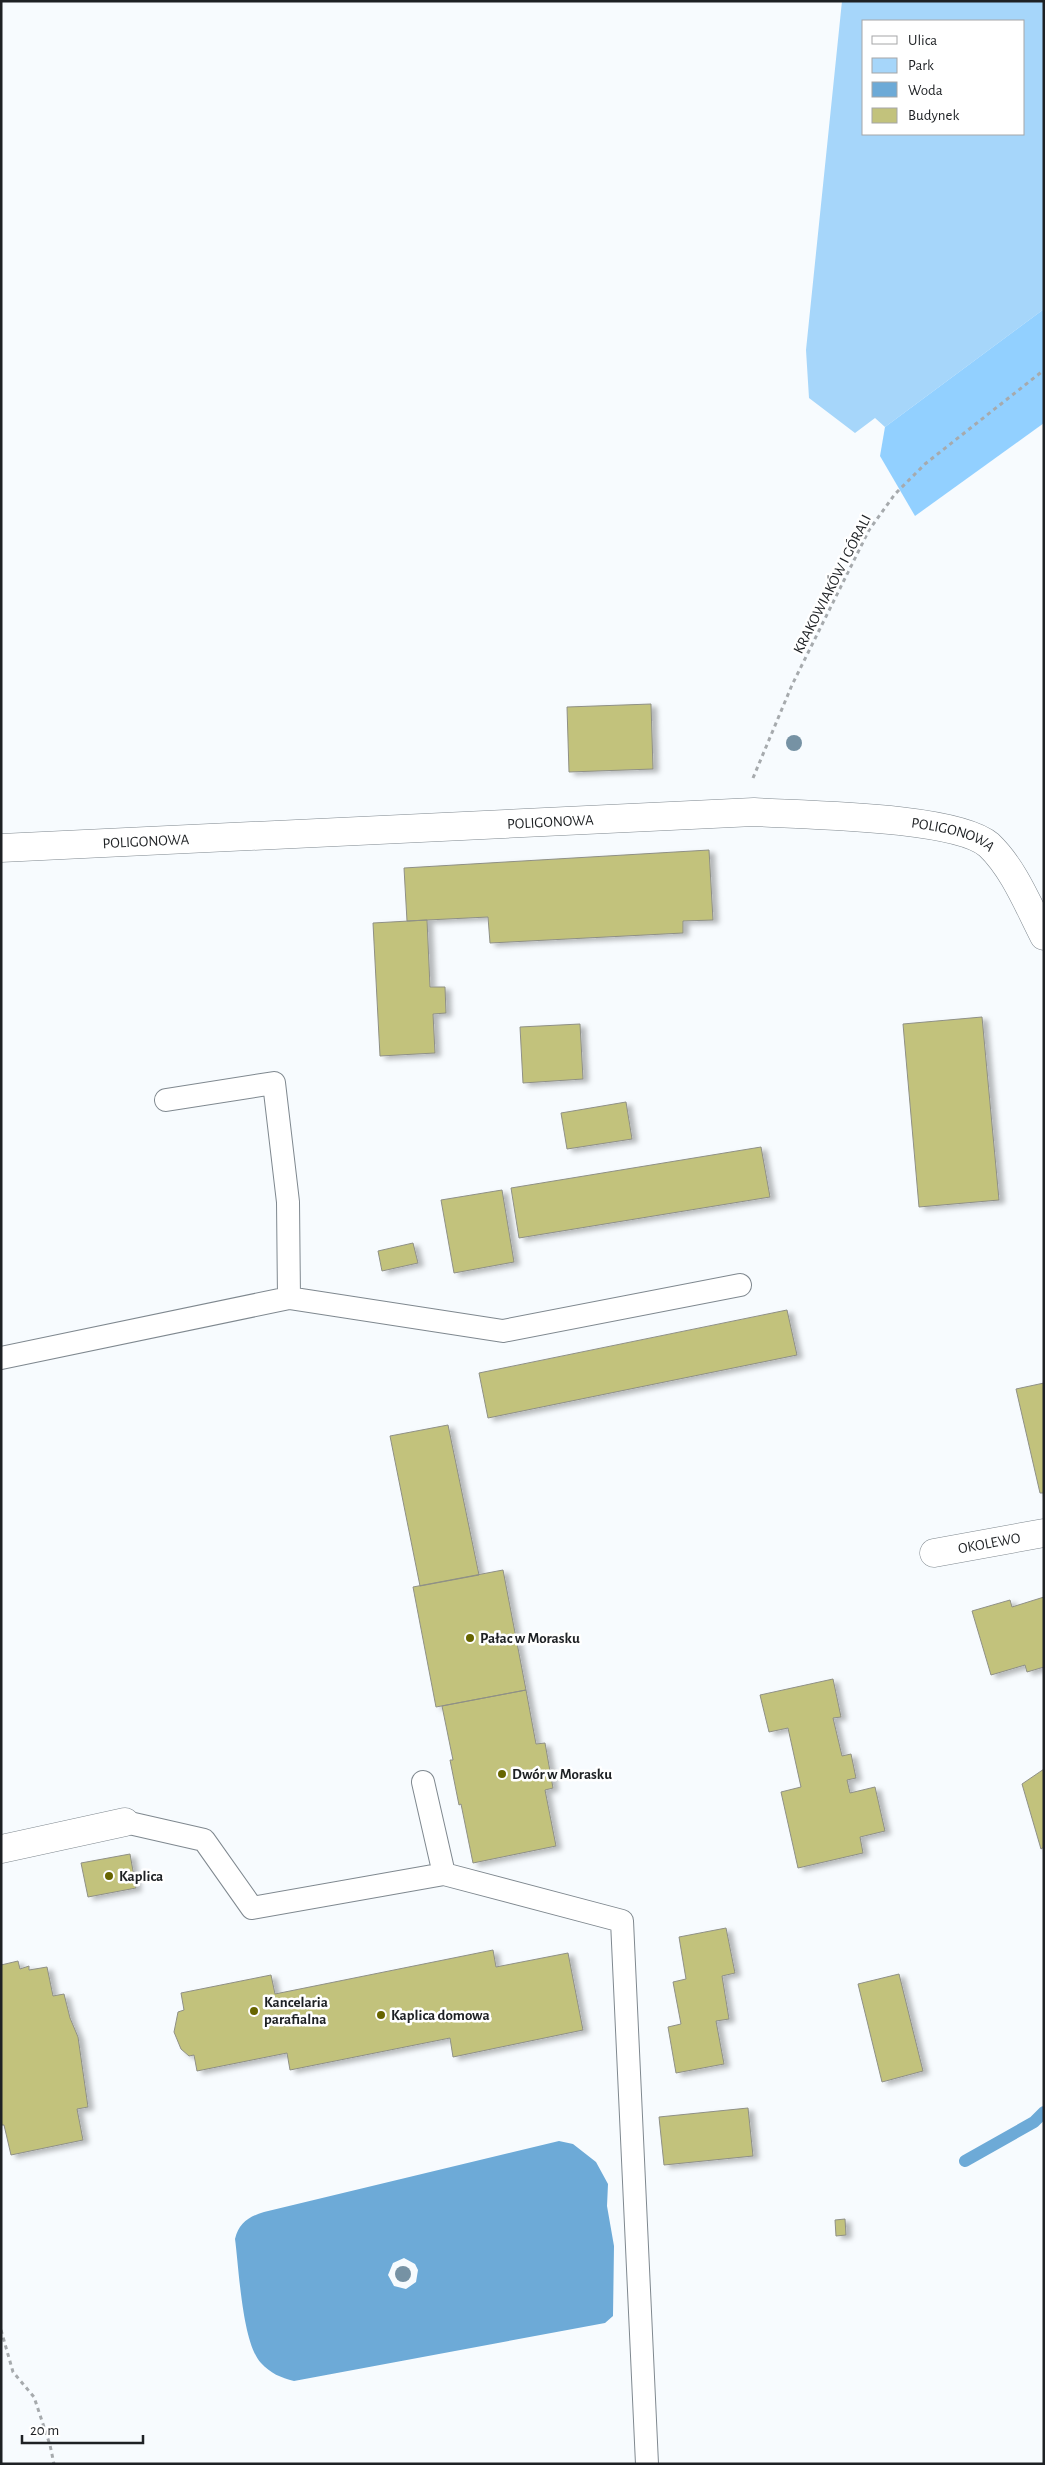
<svg xmlns="http://www.w3.org/2000/svg" width="1045" height="2465" font-family="'Alegreya Sans',sans-serif">
<defs>
<filter id="shadow"><feDropShadow dx="5.5" dy="3" stdDeviation="2.5" flood-color="#0004"/></filter>
</defs>
<rect width="100%" height="100%" fill="#f7fbfe"/>
<!-- green -->
<path fill="#a6d6fa" fill-rule="evenodd" d="M842,1H1044V309L885,427L875,418L855,433L809,398L806,350ZM864,21H1024V134H864Z"/>
<!-- forest -->
<path fill="#92d0ff" d="M1044,309V423L915,516L880,456L885,427Z"/>
<!-- water -->
<path fill="#6daad7" fill-rule="evenodd" d="M559,2141L573,2144L596,2162L608,2184L607,2206L614,2246L613,2316L605,2323L294,2381C281,2378 270,2373 261,2363C242,2343 239,2268 235,2239C239,2223 248,2217 264,2212ZM404,2258L415,2264L418,2270L416,2282L406,2289L394,2286L388,2275L393,2263Z"/>
<g fill="none" stroke-linecap="round" stroke-linejoin="round">
<!-- stream -->
<path stroke="#6daad7" stroke-width="12" d="M965,2161L1034,2122L1044,2112"/>
</g>
<!-- building -->
<path fill="#c2c27c" stroke="#8f9086" filter="url(#shadow)" d="M651,704L653,769L569,772L567,707Z
M709,850L713,920L683,921V933L490,943L488,917L407,921L404,868Z
M427,920L430,987H445L446,1013L433,1014L435,1053L380,1056L373,923Z
M982,1017L999,1200L919,1207L903,1024Z
M580,1024L583,1079L523,1083L520,1027Z
M626,1102L632,1139L567,1149L561,1113Z
M761,1147L770,1197L519,1238L511,1188Z
M502,1190L514,1262L454,1273L441,1200Z
M413,1243L418,1263L382,1271L378,1251Z
M787,1310L797,1355L488,1418L479,1373Z
M1044,1383V1493H1040L1016,1389Z
M448,1425L479,1575L420,1586L390,1436Z
M503,1570L526,1690L436,1707L413,1587Z
M1044,1597V1667L1027,1672L1025,1665L991,1675L972,1611L1010,1600L1012,1607Z
M833,1679L841,1717L833,1718L842,1756L851,1754L856,1778L847,1780L850,1793L875,1787L885,1831L860,1837L863,1853L798,1868L781,1792L801,1787L788,1728L769,1732L760,1695Z
M526,1690L536,1744L545,1743L553,1788L545,1790L556,1846L473,1863L461,1804L459,1805L450,1760H453L442,1706Z
M1044,1769V1847L1041,1849L1022,1784Z
M130,1854L136,1888L88,1897L81,1863Z
M726,1928L735,1973L722,1976L729,2019L716,2021L724,2064L676,2073L668,2027L681,2024L673,1982L686,1979L679,1937Z
M493,1950L496,1967L568,1953L583,2030L453,2057L450,2038L290,2070L287,2053L197,2071L194,2055L189,2056L181,2049L174,2032L178,2012L184,2010L181,1993L271,1975L275,1994Z
M18,1961L20,1969L29,1966V1970L47,1967L53,1996L64,1994L70,2018L78,2037L88,2107L77,2109L83,2140L11,2155L4,2125H1V1965Z
M899,1974L923,2071L882,2082L858,1984Z
M748,2108L753,2156L664,2165L659,2117Z
M845,2219L846,2235L836,2236L835,2220Z"/>
<g fill="none" stroke-linecap="round" stroke-linejoin="round">
<defs>
<path id="lane" d="M166,1100L274,1083L288,1202L289,1298
M1,1358L289,1298L503,1331L740,1285
M125,1822L204,1840L252,1908L444,1874L423,1782
M444,1874L622,1921L647,2464"/>
<g id="street">
<path id="s1" d="M1,848L754,812C802,815 956,816 989,845C1014,869 1028,905 1044,936"/>
<path id="s2" d="M934,1553L1044,1533"/>
<path d="M1,1849L125,1822"/>
</g>
</defs>
<!-- lane casing -->
<use href="#lane" stroke="#7f888f" stroke-width="24"/>
<!-- street casing -->
<use href="#street" stroke="#7f888f" stroke-width="29"/>
<!-- path -->
<path stroke="#a6aaad" stroke-width="3" stroke-dasharray="4 4" stroke-linecap="butt" d="M753,778L792,685L869,530L895,494L925,464L1044,370
M1,2330L13,2372L34,2397L50,2445L54,2464"/>
<!-- lane -->
<use href="#lane" stroke="#fff" stroke-width="22"/>
<!-- street -->
<use href="#street" stroke="#fff" stroke-width="28"/>
</g>
<!-- trees -->
<g fill="#7692a4">
<circle cx="794" cy="743" r="8"/>
<circle cx="403" cy="2274" r="8"/>
</g>
<!-- markers -->
<g fill="#676500" stroke="#fff" stroke-width="2">
<circle cx="470" cy="1638" r="5"/>
<circle cx="502" cy="1774" r="5"/>
<circle cx="109" cy="1876" r="5"/>
<circle cx="254" cy="2011" r="5"/>
<circle cx="381" cy="2015" r="5"/>
</g>
<g text-anchor="middle" stroke-width="5" stroke-linejoin="round" paint-order="stroke">
<!-- street labels -->
<g font-size="15" fill="#1e2124" stroke="#fff">
<text transform="translate(832 584) rotate(-63)" y="5">KRAKOWIAKÓW I GÓRALI</text>
<text dy="5" stroke="none"><textPath href="#s1" startOffset="550">POLIGONOWA</textPath></text>
<text dy="5" stroke="none"><textPath href="#s1" startOffset="955">POLIGONOWA</textPath></text>
<text dy="5" stroke="none"><textPath href="#s1" startOffset="145">POLIGONOWA</textPath></text>
<text dy="5" stroke="none"><textPath href="#s2" startOffset="56">OKOLEWO</textPath></text>
</g>
<!-- poi labels -->
<g font-size="15" font-weight="bold" fill="#1e2124" stroke="#fff" text-anchor="start">
<text x="480" y="1643">Pałac w Morasku</text>
<text x="512" y="1779">Dwór w Morasku</text>
<text x="119" y="1881">Kaplica</text>
<text x="264" y="2007">Kancelaria<tspan x="264" dy="17">parafialna</tspan></text>
<text x="391" y="2020">Kaplica domowa</text>
</g>
</g>
<!-- border -->
<rect width="1045" height="2465" fill="none" stroke="#1e2124" stroke-width="5"/>
<!-- legend -->
<rect x="862" y="20" width="162" height="115" fill="#ffffff" stroke="#a5a6a7"/>
<rect x="872" y="36" width="25" height="8" fill="#ffffff" stroke="#a5a6a7"/>
<text x="908" y="45" font-size="15" fill="#1e2124">Ulica</text>
<rect x="872" y="58" width="25" height="15" fill="#a6d6fa" stroke="#a5a6a7"/>
<text x="908" y="70" font-size="15" fill="#1e2124">Park</text>
<rect x="872" y="82" width="25" height="15" fill="#6daad7" stroke="#a5a6a7"/>
<text x="908" y="95" font-size="15" fill="#1e2124">Woda</text>
<rect x="872" y="108" width="25" height="15" fill="#c2c27c" stroke="#a5a6a7"/>
<text x="908" y="120" font-size="15" fill="#1e2124">Budynek</text>
<!-- scale -->
<path d="M22 2435v8h121v-8" fill="none" stroke="#1e2124" stroke-width="2.5"/>
<text x="30" y="2435" font-size="15" fill="#1e2124" stroke="#ffffff" stroke-width="4" paint-order="stroke">20 m</text>
</svg>
